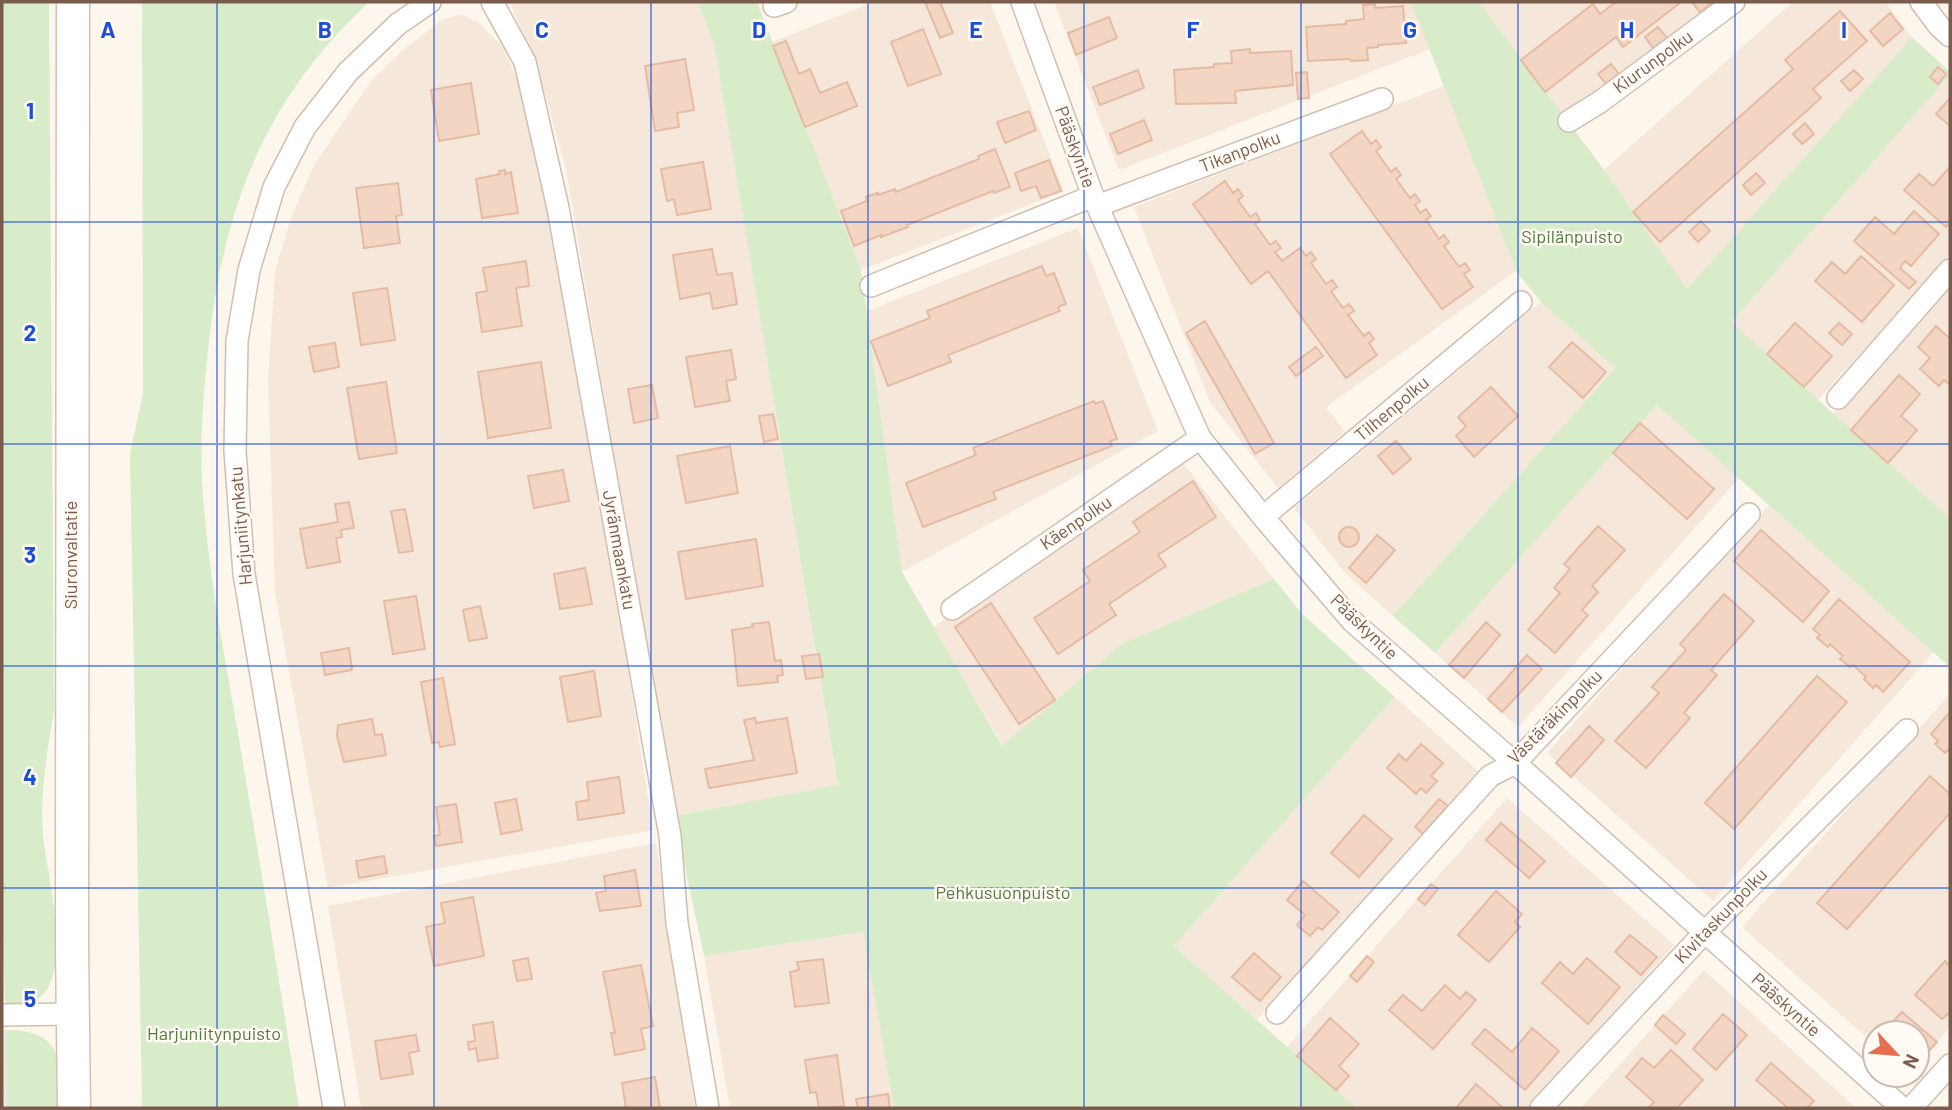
<svg xmlns="http://www.w3.org/2000/svg" width="1952" height="1110" font-family="Barlow,sans-serif">
<rect width="100%" height="100%" fill="#fdf6ec"/>
<!-- residential -->
<path fill="#f5e8da" d="M510,2H697L714,43L838,786L674,816L566,169L544,90Z
M874,2H990L1064,191L861,270L772,42Z
M1054,2H1411L1430,49L1119,170Z
M1479,2H1720L1566,120Z
M1793,2H1885L1912,37L1687,290L1604,170Z
M460,14L478,22L502,46L518,81L536,143L612,567L653,830L328,888L275,594L268,379L275,271L291,218L314,165L371,81L403,50L442,20Z
M1950,75V254L1818,400L1730,322Z
M1444,86L1516,271L1326,407L1345,432L1278,488L1210,402L1134,207Z
M1078,228L1158,431L902,572L867,311Z
M1950,282V518L1832,414Z
M1541,302L1615,368L1393,616L1345,573L1294,508Z
M1657,405L1739,478L1518,727L1435,653Z
M1182,462L1274,579L1123,643L1003,746L933,627Z
M1769,505L1934,652L1713,901L1547,753Z
M1950,694V1027L1917,1065V1033H1875V1045L1742,927Z
M1395,697L1478,771L1257,1020L1174,946Z
M1507,798L1674,945L1529,1108H1356L1287,1047Z
M656,843L695,1108H361L328,906Z
M863,932L894,1108H730L704,956Z
M1704,970L1856,1108H1581Z"/>
<!-- industrial -->
<path fill="#efe9e4" d="M2,1030H6L7,1108H2Z"/>
<!-- green -->
<path fill="#d8ecc9" d="M2,2H49L54,711C47,752 40,792 43,834C45,870 81,992 27,1003C20,1004 12,1003 5,1003L2,890Z
M142,2H369C266,98 225,203 209,341C204,387 200,434 202,480C207,573 227,666 242,757C262,874 281,991 299,1108H142L130,453L143,394Z
M697,2H757L861,270L902,572L1002,746L1123,643L1274,579L1302,614L1395,697L1174,946L1356,1108H894L863,932L704,956L674,816L838,785L714,43Z
M1411,2H1479L1604,170L1687,289L1912,37L1950,72V75L1731,322L1950,518V667L1657,405L1435,653L1393,616L1615,368L1541,302L1516,271Z
M6,1030C63,1030 61,1061 61,1108H7Z"/>
<!-- building -->
<path fill="#f3d5c3" stroke="#e6bba3" stroke-width="2" d="M925,2H940L953,33L940,38Z
M1616,2H1681L1623,47L1616,37L1545,92L1521,60L1593,4L1600,14Z
M1692,2H1713L1700,12Z
M1375,4V8L1403,6L1406,43L1378,45V47L1367,48L1368,60L1351,61L1350,59L1308,61L1306,27L1346,24V21L1364,19L1363,5Z
M1840,11L1867,41L1813,89L1821,98L1660,242L1633,212L1793,69L1785,60Z
M1890,13L1903,29L1883,46L1870,31Z
M1109,17L1117,38L1076,55L1068,33Z
M1658,27L1667,38L1653,48L1645,37Z
M923,29L941,74L908,86L891,42Z
M786,41L799,74L810,69L820,93L847,82L857,106L805,127L773,46Z
M1250,49V53L1291,51L1293,85L1235,91L1236,103L1176,104L1174,70L1214,67V64L1232,63L1231,51Z
M685,59L694,110L677,113L679,127L655,131L645,66Z
M1611,64L1619,74L1606,84L1598,74Z
M1938,67L1946,74L1938,84L1930,77Z
M1138,70L1144,88L1100,105L1093,87Z
M1854,70L1863,79L1850,91L1841,81Z
M1307,72L1309,98L1298,99L1296,73Z
M471,83L479,134L439,141L431,90Z
M1950,98V126L1936,114Z
M1029,111L1036,130L1005,143L997,122Z
M1144,120L1152,140L1118,154L1110,134Z
M1805,123L1814,134L1802,144L1793,134Z
M1362,131L1371,144L1376,140L1381,147L1376,151L1391,172L1396,168L1401,175L1396,179L1410,198L1415,194L1420,201L1415,205L1420,213L1426,209L1431,216L1426,220L1439,239L1444,235L1449,242L1444,246L1459,267L1465,263L1470,270L1464,274L1473,287L1442,309L1330,154Z
M995,149L1010,187L994,193L993,191L907,225L908,227L881,237V235L854,246L841,211L867,201L866,197L878,193V195L895,189L896,192L979,159L978,156Z
M1049,160L1061,191L1041,198L1036,186L1021,191L1015,173Z
M703,162L711,209L677,215L674,199L667,201L661,169Z
M1950,167V222L1946,227L1904,190L1919,174L1933,186Z
M505,170V174L511,172L518,213L482,218L476,179L500,174L499,171Z
M1756,173L1765,183L1751,195L1743,185Z
M1225,181L1233,193L1238,189L1243,196L1238,200L1250,217L1256,213L1260,220L1255,224L1270,245L1276,241L1281,248L1275,252L1282,261L1300,248L1306,256L1311,252L1316,259L1311,263L1326,284L1332,280L1337,287L1331,291L1343,308L1349,304L1354,311L1348,315L1364,336L1369,332L1374,339L1369,343L1377,355L1346,378L1268,271L1251,284L1193,204Z
M398,183L402,215L396,216L400,243L364,248L356,188Z
M1914,211L1939,234L1911,266L1905,261L1900,268L1916,282L1909,289L1854,241L1875,217L1894,234Z
M1701,221L1710,231L1698,242L1689,232Z
M712,249L717,275L732,273L737,304L713,309L710,293L680,299L673,255Z
M1861,256L1894,285L1862,322L1815,281L1832,262L1845,274Z
M526,261L529,286L516,288L522,326L482,332L476,293L487,291L483,268Z
M1042,266L1046,276L1054,273L1066,304L1058,307L1060,311L948,355L951,362L888,386L871,341L930,318L927,311Z
M387,288L395,340L361,345L353,293Z
M1205,321L1274,443L1255,454L1186,333Z
M1795,323L1832,356L1804,387L1767,354Z
M1839,323L1852,334L1842,345L1829,333Z
M1936,326L1948,337L1950,335V385L1944,380L1939,386L1920,369L1930,358L1918,347Z
M1572,342L1606,372L1583,398L1549,367Z
M335,343L339,367L314,372L309,347Z
M1316,347L1323,356L1296,376L1289,367Z
M731,350L736,379L726,381L730,401L695,407L686,357Z
M541,362L551,428L488,438L478,372Z
M1899,375L1920,394L1901,416L1917,430L1888,463L1851,430Z
M386,382L397,453L359,459L347,388Z
M652,385L658,418L634,423L628,389Z
M1491,387L1518,416L1474,457L1456,436L1466,426L1458,417Z
M1094,401L1095,404L1103,401L1117,439L1110,441L1112,446L993,492L996,499L923,527L906,483L976,455L973,448Z
M773,414L778,439L764,442L759,416Z
M1640,423L1714,489L1687,519L1613,453Z
M1396,441L1411,459L1393,474L1378,456Z
M730,446L738,493L686,503L677,456Z
M563,470L569,501L534,508L528,476Z
M1193,481L1216,517L1158,555L1166,566L1109,604L1116,615L1058,654L1034,618L1090,581L1083,570L1140,532L1133,522Z
M349,502L354,528L341,530L342,537L336,538L340,562L307,568L300,529L338,522L335,504Z
M405,509L413,551L399,553L391,511Z
M1598,526L1625,550L1592,586L1598,592L1582,610L1588,615L1555,653L1528,630L1560,593L1554,588L1570,569L1564,564Z
M1339 537a10 10 0 1 1 20 0a10 10 0 1 1-20 0Z
M1761,530L1829,591L1803,622L1734,561Z
M1377,535L1395,550L1366,583L1349,568Z
M756,539L763,586L686,599L678,552Z
M585,568L592,604L560,609L554,574Z
M1724,594L1754,621L1711,670L1717,675L1684,713L1690,718L1646,768L1615,741L1659,693L1652,687L1686,650L1680,644Z
M416,596L425,649L393,654L384,601Z
M1839,599L1910,662L1883,692L1876,685L1873,688L1864,679L1866,677L1853,665L1850,667L1840,659L1843,656L1830,644L1828,647L1817,638L1820,635L1813,629Z
M991,603L1055,700L1019,724L955,627Z
M480,606L487,638L469,641L463,610Z
M769,622L775,661L781,660L783,675L777,676L778,682L738,686L732,630L753,627L752,624Z
M1486,622L1500,635L1464,678L1449,665Z
M349,648L352,670L325,675L321,653Z
M819,654L823,677L806,679L802,656Z
M1527,655L1542,669L1502,712L1488,699Z
M594,671L601,716L568,722L560,677Z
M1817,676L1847,702L1734,829L1705,803Z
M443,678L455,744L440,747L439,742L432,743L421,682Z
M1950,712V752L1948,750L1945,753L1935,744L1938,741L1931,734Z
M755,718L756,723L787,718L797,773L709,788L705,769L754,760L744,720Z
M372,719L375,735L382,734L386,755L344,762L337,736L338,725Z
M1589,726L1604,740L1571,777L1556,763Z
M1421,744L1443,763L1431,776L1437,781L1426,793L1421,788L1416,794L1387,768L1399,754L1406,761Z
M1930,776L1950,794V813L1847,929L1817,903Z
M619,777L624,813L578,820L576,802L589,800L587,782Z
M516,799L522,830L501,834L495,803Z
M1439,799L1448,806L1423,834L1415,827Z
M456,804L462,842L436,846L434,836L440,835L436,807Z
M1364,815L1392,839L1359,877L1331,853Z
M1501,823L1545,861L1529,878L1486,840Z
M384,856L387,873L359,878L356,861Z
M635,870L641,906L600,911L596,893L606,891L604,876Z
M1303,881L1339,912L1322,930L1318,927L1310,936L1297,925L1305,915L1287,900Z
M1431,884L1438,889L1425,905L1418,899Z
M1496,891L1522,914L1515,922L1520,927L1489,962L1458,935Z
M473,897L484,956L434,966L426,927L445,923L441,903Z
M1630,935L1657,957L1641,975L1615,952Z
M1254,953L1281,977L1260,1001L1232,977Z
M1367,956L1374,962L1357,982L1350,976Z
M528,958L532,979L517,981L513,961Z
M1587,958L1620,987L1588,1024L1542,983L1560,962L1573,974Z
M823,959L829,1003L795,1007L790,972L799,970L797,962Z
M1945,961L1950,966V1012L1942,1019L1915,995Z
M641,965L653,1026L641,1029L645,1049L615,1055L611,1033H615L603,972Z
M1445,985L1460,999L1466,992L1476,1000L1433,1049L1389,1010L1403,995L1422,1011Z
M1902,1012L1937,1042L1921,1060L1917,1056V1033H1891L1886,1029Z
M1723,1014L1747,1035L1716,1070L1693,1049Z
M1663,1015L1685,1034L1676,1044L1655,1025Z
M1330,1018L1359,1044L1339,1066L1349,1076L1336,1090L1297,1056Z
M493,1022L498,1058L478,1061L476,1048L469,1050L468,1042L475,1041L473,1025Z
M1532,1028L1559,1051L1525,1090L1472,1044L1485,1029L1512,1052Z
M416,1035L419,1051L409,1053L413,1074L381,1079L375,1041Z
M1671,1050L1703,1080L1677,1108H1648L1654,1102L1626,1077L1642,1058L1654,1068Z
M837,1055L844,1106L819,1108L816,1092L810,1093L805,1060Z
M1771,1063L1814,1101L1807,1108H1788L1756,1080Z
M655,1077L660,1108H626L622,1083Z
M1476,1084L1502,1107L1501,1108H1456Z
M888,1094L890,1108H858L856,1099Z"/>
<g fill="none" stroke-linecap="round" stroke-linejoin="round">
<defs>
<path id="minor" d="M492,2L525,62L558,208L670,836L677,923L708,1108
M1022,2L1093,196L1200,438L1263,517L1352,621L1515,763L1902,1108
M1921,2L1939,26L1950,36
M774,6L786,2
M1569,121L1600,102L1734,2
M1097,206L1382,99
M871,286L1093,196
M1838,398L1950,270
M1263,517L1521,302
M952,609L1200,438
M1277,1013L1490,776L1515,763L1749,514
M2,1015L72,1014
M334,1108L244,574L235,451L237,341L249,270L274,187L305,127L348,72L398,24L430,2
M1541,1108L1705,932L1907,730
M1911,1108L1950,1065"/>
<path id="secondary" d="M73,2L72,946L74,1108"/>
</defs>
<!-- minor casing -->
<use href="#minor" stroke="#d1beb0" stroke-width="24"/>
<!-- secondary casing -->
<use href="#secondary" stroke="#d6c0b0" stroke-width="35"/>
<!-- minor -->
<use href="#minor" stroke="#fff" stroke-width="21"/>
<!-- secondary -->
<use href="#secondary" stroke="#fff" stroke-width="32"/>
</g>
<!-- grid -->
<path fill="none" stroke="#1d4ed8" stroke-width="2" stroke-opacity="0.55" d="M217,2V1108M434,2V1108M651,2V1108M868,2V1108M1084,2V1108M1301,2V1108M1518,2V1108M1735,2V1108M2,222H1950M2,444H1950M2,666H1950M2,888H1950"/>
<g text-anchor="middle" stroke-width="5" stroke-linejoin="round" paint-order="stroke">
<!-- street labels -->
<g font-size="18" fill="#7a5c4d" stroke="#fffaf3">
<text transform="translate(1653 62) rotate(-36)" y="6">Kiurunpolku</text>
<text transform="translate(1075 147) rotate(70)" y="6">Pääskyntie</text>
<text transform="translate(1240 152) rotate(-21)" y="6">Tikanpolku</text>
<text transform="translate(1392 409) rotate(-40)" y="6">Tilhenpolku</text>
<text transform="translate(1076 523) rotate(-34)" y="6">Käenpolku</text>
<text transform="translate(241 526) rotate(-95)" y="6">Harjuniitynkatu</text>
<text transform="translate(619 550) rotate(80)" y="6">Jyränmaankatu</text>
<text transform="translate(71 555) rotate(-90)" y="6">Siuronvaltatie</text>
<text transform="translate(1364 627) rotate(44)" y="6">Pääskyntie</text>
<text transform="translate(1555 717) rotate(-45)" y="6">Västäräkinpolku</text>
<text transform="translate(1721 916) rotate(-46)" y="6">Kivitaskunpolku</text>
<text transform="translate(1786 1005) rotate(42)" y="6">Pääskyntie</text>
</g>
<!-- park labels -->
<g font-size="18" fill="#537a41" stroke="#fffaf3">
<text x="1572" y="243">Sipilänpuisto</text>
<text x="1003" y="899">Pehkusuonpuisto</text>
<text x="214" y="1040">Harjuniitynpuisto</text>
</g>
</g>
<g font-size="23" text-anchor="middle" font-weight="bold" fill="#1d4ed8" stroke="#fffaf3" stroke-width="5" stroke-linejoin="round" paint-order="stroke">
<text x="108" y="38">A</text>
<text x="325" y="38">B</text>
<text x="542" y="38">C</text>
<text x="759" y="38">D</text>
<text x="976" y="38">E</text>
<text x="1193" y="38">F</text>
<text x="1410" y="38">G</text>
<text x="1627" y="38">H</text>
<text x="1844" y="38">I</text>
<text x="30" y="119">1</text>
<text x="30" y="341">2</text>
<text x="30" y="563">3</text>
<text x="30" y="785">4</text>
<text x="30" y="1007">5</text>
</g>
<!-- border -->
<rect width="1952" height="1110" fill="none" stroke="#7a5c4d" stroke-width="7"/>
<!-- north arrow -->
<g transform="translate(1896 1054) rotate(116)"><circle r="33" fill="#fffaf3" stroke="#cabbb1" stroke-width="2"/>
<path d="M0-5L12 26L0 18L-12 26Z" fill="#e76f51"/>
<text y="-10" font-size="19" font-weight="bold" text-anchor="middle" fill="#7a5c4d">N</text>
</g>
</svg>
